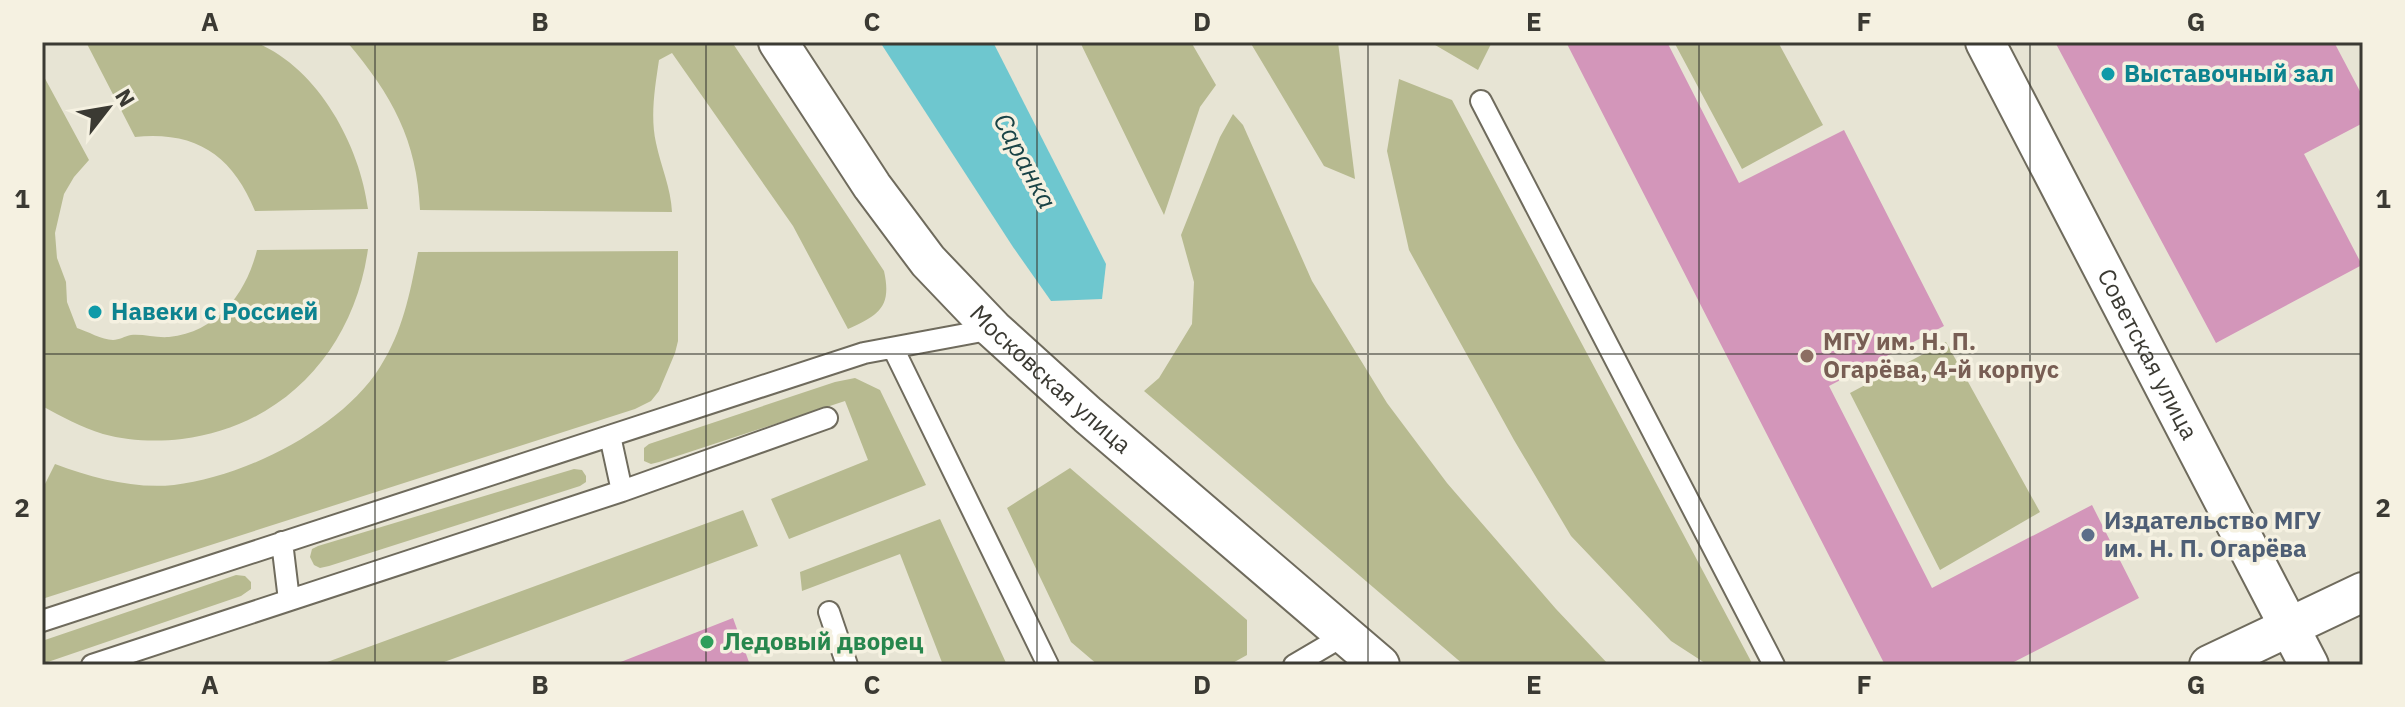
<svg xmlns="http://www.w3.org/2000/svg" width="2405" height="707" font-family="'IBM Plex Sans',sans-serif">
<rect width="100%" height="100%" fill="#e7e4d4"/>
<!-- green -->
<path fill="#b7ba90" d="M86,42C129,42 172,42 215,42C227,42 246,39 257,43C319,69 360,146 368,209L255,211C232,155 196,131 135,137Z
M347,42H732L884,271C892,307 879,315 848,329L793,226L672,53L659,60C655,87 650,116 656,143C661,167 671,188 672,212L420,210C417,140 392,95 347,42Z
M1080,42H1191L1216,85L1200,107L1164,215Z
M1250,42H1338L1355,179L1324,166Z
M1430,42H1492L1478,70Z
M1674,42H1778L1823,125L1742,169Z
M42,73L89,160L74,177L64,194L55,233L57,258L66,282L67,302L77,328C87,331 102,340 113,340C119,340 125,336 131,335C144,334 156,338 169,337C217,332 246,294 257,250L368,249C354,349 285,426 182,439C156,442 128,441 103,434C81,427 62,417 42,406Z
M1399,79L1452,100L1753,665H1708L1671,641L1571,536L1514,440L1409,250L1387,151Z
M1233,114L1243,125L1312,281L1387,403L1447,483L1556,609L1609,665H1464L1144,391L1159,378L1192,324L1194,282L1181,235L1220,137Z
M678,251V341L675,353L659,391L651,401L635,409L42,599V490L55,464C93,478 133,489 174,485C245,477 342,428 380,367C403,331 410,293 418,252Z
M1946,342L2040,512L1940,570L1850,393Z
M855,378L880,390L926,485L789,539L771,499L868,460L845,401L659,462L651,464L644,461V448L649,444L835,382Z
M1070,468L1247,620V655L1229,665H1098L1071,642L1007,508Z
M574,469L582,470L586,476V482L580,486L329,566L320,568L314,565L310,557L312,549L318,546Z
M743,510L758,546L436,665H319Z
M940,519L1007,665H943L900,554L802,591L800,572Z
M236,575L245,576L251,582V589L241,596L42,664V641Z"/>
<!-- water -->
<path fill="#6ec7cf" d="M880,42H993L1106,264L1102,299L1051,301L1013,247Z"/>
<!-- building -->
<path fill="#d396ba" d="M1566,42H1667L1739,183L1844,130L1944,326L1829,386L1932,588L2092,505L2139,598L2008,665H1885Z
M2055,42H2197L2198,45L2203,42H2334L2363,97V123L2304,154L2362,265L2216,343Z
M733,618L750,665H613Z"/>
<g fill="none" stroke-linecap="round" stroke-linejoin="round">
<defs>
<path id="lane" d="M1481,101L1774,665
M893,348L1048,665
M610,436L622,491
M282,542L289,600
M829,612L847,665
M42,621L864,353L993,329
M92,665L622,491L827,418
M1294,665L1345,635"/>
<g id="street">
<path id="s1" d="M778,42L872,186L928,261L993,329L1088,415L1380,665"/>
<path id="s2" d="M1985,42L2309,665"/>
<path d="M2209,665L2363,592"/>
</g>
</defs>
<!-- lane casing -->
<use href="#lane" stroke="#6f6b5d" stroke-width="24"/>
<!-- street casing -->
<use href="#street" stroke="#6f6b5d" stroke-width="42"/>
<!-- lane -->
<use href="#lane" stroke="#fff" stroke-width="20"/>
<!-- street -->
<use href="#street" stroke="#fff" stroke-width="38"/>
</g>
<!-- grid -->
<path fill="none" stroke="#3b3a33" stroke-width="2" stroke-opacity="0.55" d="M375,42V665M706,42V665M1037,42V665M1368,42V665M1699,42V665M2030,42V665M42,354H2363"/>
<!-- markers -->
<g fill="#0f9aa8" stroke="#f5f1e1" stroke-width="3">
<circle cx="2108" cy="74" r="8"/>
<circle cx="95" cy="312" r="8"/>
</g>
<circle fill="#8d6e63" stroke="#f5f1e1" stroke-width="3" cx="1807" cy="356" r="8"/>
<circle fill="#5c6f8a" stroke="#f5f1e1" stroke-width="3" cx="2088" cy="535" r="8"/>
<circle fill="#2e9e5b" stroke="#f5f1e1" stroke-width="3" cx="707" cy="642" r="8"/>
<g text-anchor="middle" stroke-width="7" stroke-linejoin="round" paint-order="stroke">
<!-- culture labels -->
<g font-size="24" font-weight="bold" fill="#0d838f" stroke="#f5f1e1" text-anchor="start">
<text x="2124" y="82">Выставочный зал</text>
<text x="111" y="320">Навеки с Россией</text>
</g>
<!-- education labels -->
<g font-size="24" font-weight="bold" fill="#785e54" stroke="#f5f1e1" text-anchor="start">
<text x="1823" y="350">МГУ им. Н. П.<tspan x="1823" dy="28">Огарёва, 4-й корпус</tspan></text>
</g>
<!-- street labels -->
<g font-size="24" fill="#3b3a33" stroke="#f5f1e1">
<text dy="8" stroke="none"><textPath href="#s2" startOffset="352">Советская улица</textPath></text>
<text dy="8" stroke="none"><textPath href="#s1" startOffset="436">Московская улица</textPath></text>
</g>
<!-- service labels -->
<g font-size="24" font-weight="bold" fill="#4e5e75" stroke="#f5f1e1" text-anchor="start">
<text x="2104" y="529">Издательство МГУ<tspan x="2104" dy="28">им. Н. П. Огарёва</tspan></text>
</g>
<!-- leisure labels -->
<g font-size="24" font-weight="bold" fill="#27864d" stroke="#f5f1e1" text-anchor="start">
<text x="723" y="650">Ледовый дворец</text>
</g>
<!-- water labels -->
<g font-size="26" font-style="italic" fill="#194346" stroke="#f5f1e1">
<text transform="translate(1025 161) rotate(62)" y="9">Саранка</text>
</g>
</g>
<!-- border -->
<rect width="2405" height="707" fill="none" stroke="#f5f1e1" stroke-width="88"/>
<!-- north arrow -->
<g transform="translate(108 108) rotate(59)" stroke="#f5f1e1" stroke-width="6" paint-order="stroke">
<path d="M0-6L14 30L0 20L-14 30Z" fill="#3b3a33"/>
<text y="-12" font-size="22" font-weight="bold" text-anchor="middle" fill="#3b3a33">N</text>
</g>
<rect x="44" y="44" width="2317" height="619" fill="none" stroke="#3b3a33" stroke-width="3"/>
<g font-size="26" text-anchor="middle" font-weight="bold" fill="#3b3a33">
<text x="210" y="31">A</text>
<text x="540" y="31">B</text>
<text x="872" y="31">C</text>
<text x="1202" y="31">D</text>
<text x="1534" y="31">E</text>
<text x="1864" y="31">F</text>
<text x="2196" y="31">G</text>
<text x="22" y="208">1</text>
<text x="2383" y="208">1</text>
<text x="22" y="517">2</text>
<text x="2383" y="517">2</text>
<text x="210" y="694">A</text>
<text x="540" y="694">B</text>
<text x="872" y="694">C</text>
<text x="1202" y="694">D</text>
<text x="1534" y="694">E</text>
<text x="1864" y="694">F</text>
<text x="2196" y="694">G</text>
</g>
</svg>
